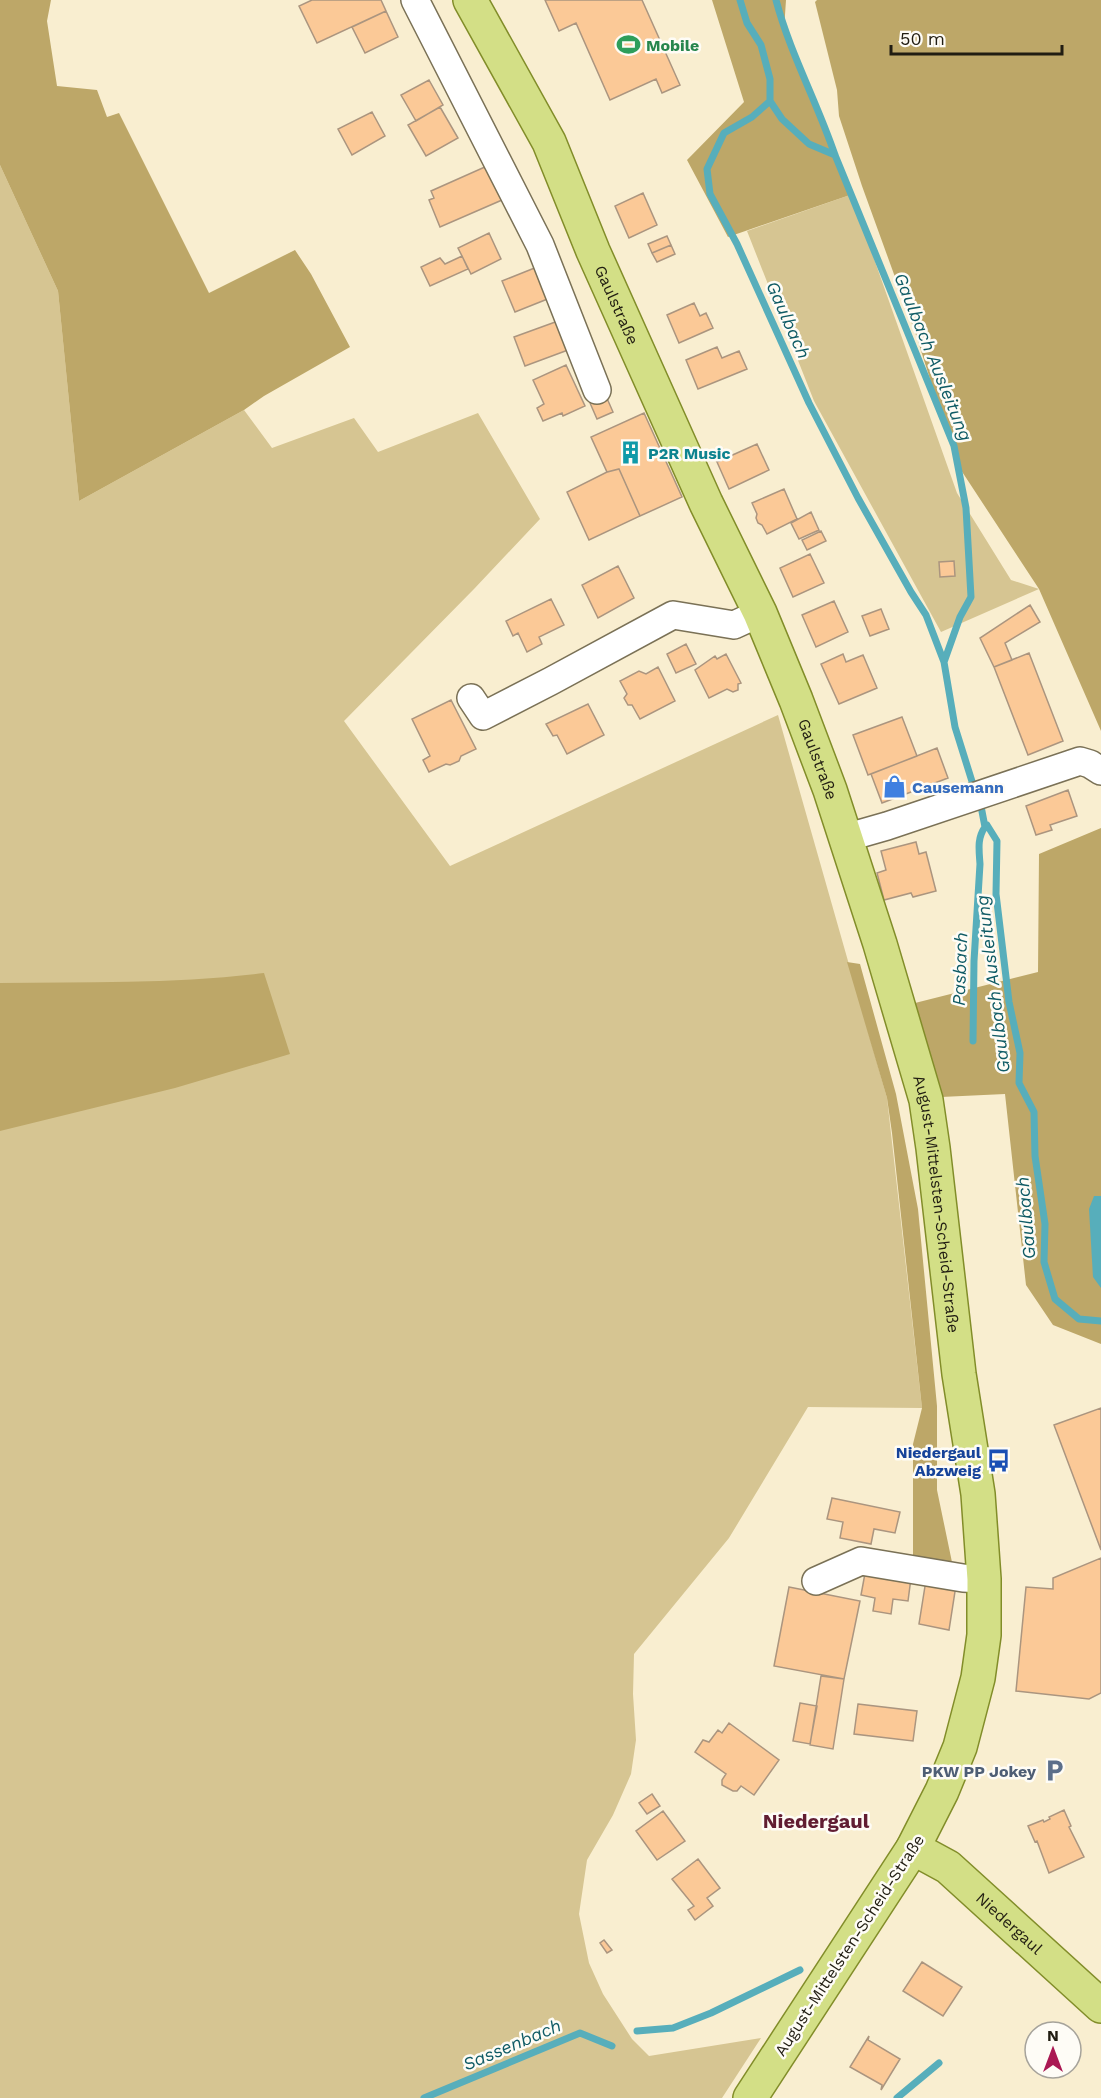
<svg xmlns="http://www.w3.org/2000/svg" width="1101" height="2098" font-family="'Work Sans',sans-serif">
<rect width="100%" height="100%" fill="#f9eed0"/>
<!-- green -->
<path fill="#d6c592" d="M0,165L58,291L79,501L244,410L272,448L354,418L378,452L478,413L540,519L474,589L344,721L450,866L778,715L887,1098L922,1408L808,1407L729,1538L634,1654L633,1694L636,1740L631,1774L613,1815L587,1860L579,1914L589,1963L603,1994L632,2039L649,2056L761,2038L722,2098H0Z
M850,195L856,208L957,493L1011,580L1039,589L941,632L814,401L747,231Z"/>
<!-- forest -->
<path fill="#bda768" d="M0,0H51L47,21L57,86L97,90L107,117L119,113L209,293L295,250L311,274L350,347L264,396L244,410L79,501L58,291L0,165Z
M712,0H786L784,30L850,195L728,237L687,160L744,102Z
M817,0H1101V731L1039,589L957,464L916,335L862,186L839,116L837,90L815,2Z
M1101,828V1344L1053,1325L1026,1285L1005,1094L941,1097L915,1003L1038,972L1039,854Z
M847,962L860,964L896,1094L918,1209L937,1406V1490L953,1567L913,1559V1444L922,1408L892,1133L887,1098Z
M264,973L290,1054L175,1088L0,1131V983C88,982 176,984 264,973Z"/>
<!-- water -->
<path fill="#57aebb" d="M1094,1196H1101V1288L1093,1277L1089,1209Z"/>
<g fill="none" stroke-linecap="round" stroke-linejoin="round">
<!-- stream -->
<path stroke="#57aebb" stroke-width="7" d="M740,0L747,23L761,45L770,79V101L752,117L724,133L707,169L710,194L737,244L809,403L858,498L911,592L926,615L944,662
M776,0C790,53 817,102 835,155L954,446L966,508L971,597L960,617L944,662L955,727L975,791
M770,101L782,119L809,144L835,155
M980,801L985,827L987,825L997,841L996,894L1009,1002L1020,1053L1019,1083L1034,1112L1035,1156L1045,1224L1044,1262L1055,1299L1079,1319L1101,1321
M973,1041L974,961L980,864C979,850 977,838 985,827
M637,2031L673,2028L711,2013L800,1970
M424,2098L580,2033L612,2046
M897,2098L939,2063"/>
</g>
<!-- building -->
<path fill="#fbc997" stroke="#ab957f" stroke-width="1.5" d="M312,0H381L386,11L317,43L299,6Z
M545,0H642L680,85L662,93L656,79L610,100L576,23L559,31Z
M386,11L398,37L365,53L352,27Z
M429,80L443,105L416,121L401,95Z
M440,107L458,138L426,156L408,125Z
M372,112L385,136L352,155L338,129Z
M487,166L502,200L440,227L429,200L434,198L431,191Z
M643,193L657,225L629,238L615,206Z
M489,233L501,259L471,274L458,248Z
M667,236L671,245L652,253L648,244Z
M671,245L675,254L657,262L652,253Z
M462,256L468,269L430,286L421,267L440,258L445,264Z
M537,267L550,298L515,312L502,281Z
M694,303L700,316L706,313L713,328L679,343L667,315Z
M558,321L568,350L525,366L514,337Z
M717,347L722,358L739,351L747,369L698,389L686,360Z
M566,365L585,406L563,416L562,413L543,421L537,408L544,404L533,380Z
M606,396L613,412L597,419L590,403Z
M644,413L682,497L640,516L619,469L607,472L591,437Z
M757,444L769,470L729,489L717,462Z
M619,469L640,516L589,540L567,492L607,472Z
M784,489L797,519L767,534L762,525L758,523L756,518L757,514L752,503Z
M811,512L819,530L799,539L791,523Z
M821,531L826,541L807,550L802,540Z
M810,554L824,583L793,597L780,568Z
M954,561L955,576L940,577L939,562Z
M618,566L634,598L598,618L582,585Z
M551,599L564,625L539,637L542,644L527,652L518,633L513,636L506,621Z
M834,601L848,632L816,647L802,615Z
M1030,605L1040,622L1005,643L1012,660L994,667L980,638Z
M881,609L889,629L870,636L862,616Z
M686,644L696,664L676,673L667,654Z
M1029,653L1063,741L1028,755L994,667Z
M726,654L741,683L738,684V690L733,692L727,689L709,698L695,670L715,656L717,659Z
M843,654L846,662L863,655L877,688L839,704L821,664Z
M658,667L675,701L640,719L632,705H628L624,698L627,694L620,681L639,671L646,674Z
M451,700L476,749L461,756L459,761L450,765L446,764L429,772L423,760L430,756L412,719Z
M588,704L604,735L567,754L557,735L553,736L546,724Z
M902,717L917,756L868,775L853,735Z
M937,748L948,778L882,803L871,774Z
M1068,790L1077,816L1050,825L1052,830L1036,835L1026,806Z
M916,842L919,854L926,852L936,891L913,897L911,893L884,900L877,873L886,870L881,851Z
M1101,1408V1550L1054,1425Z
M832,1498L900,1512L895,1533L874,1529L871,1544L840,1538L843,1522L827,1519Z
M1101,1558V1693L1089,1699L1016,1691L1026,1587L1053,1589V1578Z
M866,1568L911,1578L908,1601L893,1599L891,1614L873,1611L875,1598L861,1595Z
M926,1580L956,1585L949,1630L919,1624Z
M789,1587L860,1601L844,1679L774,1666Z
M821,1676L844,1679L833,1749L810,1745Z
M800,1703L817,1706L810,1744L793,1741Z
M858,1704L917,1711L913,1741L854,1734Z
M729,1723L779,1760L754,1795L741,1786L737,1791H733L722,1785V1780L726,1774L695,1752L703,1740L709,1742L718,1730L722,1733Z
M652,1794L660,1806L647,1814L639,1803Z
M1064,1810L1071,1826L1069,1827L1084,1857L1049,1873L1037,1841L1035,1842L1028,1826L1043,1820L1044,1822L1050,1819L1049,1817Z
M663,1811L685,1841L657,1860L636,1831Z
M698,1859L720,1888L707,1898L713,1906L695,1920L688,1910L694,1906L672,1879Z
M604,1940L612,1950L607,1953L600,1943Z
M922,1962L962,1987L943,2016L903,1991Z
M869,2036L868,2040L900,2059L881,2090L882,2085L850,2067Z"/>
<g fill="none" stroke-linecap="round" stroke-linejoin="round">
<defs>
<path id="minor" d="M415,0L540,245L597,390
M471,698L483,716L551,681L673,615L734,625L760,613
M845,838L887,826L1080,761L1090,764L1101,771
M816,1581L861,1561L963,1578L984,1579"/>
<g id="major">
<path id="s1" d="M470,0L549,142L593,251L706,503L760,613L796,700L830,790L880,944L926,1100L933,1148L959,1374L978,1494L984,1579V1635L978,1678L960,1747L942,1791L913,1848L750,2098"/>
<path id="s2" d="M913,1848L948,1867L1101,2006"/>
</g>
</defs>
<!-- minor casing -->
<use href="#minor" stroke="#7a7156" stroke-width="30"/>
<!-- major casing -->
<use href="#major" stroke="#828d29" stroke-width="36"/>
<!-- minor -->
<use href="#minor" stroke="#fff" stroke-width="27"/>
<!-- major -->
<use href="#major" stroke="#d3df86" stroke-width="33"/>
</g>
<!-- icons -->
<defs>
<symbol id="stadium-bare" viewBox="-9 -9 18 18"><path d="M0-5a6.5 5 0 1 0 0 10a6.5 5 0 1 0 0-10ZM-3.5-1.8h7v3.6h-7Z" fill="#2e9e5b" stroke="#fefcf6" stroke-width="2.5" paint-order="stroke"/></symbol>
<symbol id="building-bare" viewBox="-9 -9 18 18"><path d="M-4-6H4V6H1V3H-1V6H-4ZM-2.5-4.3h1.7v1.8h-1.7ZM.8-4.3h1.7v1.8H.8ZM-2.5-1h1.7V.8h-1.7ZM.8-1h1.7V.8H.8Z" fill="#0f9aa8" stroke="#fefcf6" stroke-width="2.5" paint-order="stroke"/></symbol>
<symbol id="shop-bare" viewBox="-9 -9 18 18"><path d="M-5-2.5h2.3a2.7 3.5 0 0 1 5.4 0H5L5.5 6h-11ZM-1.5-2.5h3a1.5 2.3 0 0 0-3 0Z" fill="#3f7fe0" stroke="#fefcf6" stroke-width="2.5" paint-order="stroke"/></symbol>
<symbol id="bus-bare" viewBox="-9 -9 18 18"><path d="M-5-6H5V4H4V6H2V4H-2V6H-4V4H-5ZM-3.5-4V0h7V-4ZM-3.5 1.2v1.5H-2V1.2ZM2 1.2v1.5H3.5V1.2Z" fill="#1a4fb4" stroke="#fefcf6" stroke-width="2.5" paint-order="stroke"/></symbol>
<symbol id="parking-bare" viewBox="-9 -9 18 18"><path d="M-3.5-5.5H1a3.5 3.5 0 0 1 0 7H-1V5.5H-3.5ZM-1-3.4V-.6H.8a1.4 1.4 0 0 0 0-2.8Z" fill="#5c6f8a" stroke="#fefcf6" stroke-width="2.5" paint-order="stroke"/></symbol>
</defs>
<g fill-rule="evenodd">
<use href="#stadium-bare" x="612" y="28" width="33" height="33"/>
<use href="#building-bare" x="614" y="436" width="33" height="33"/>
<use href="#shop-bare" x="878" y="770" width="33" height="33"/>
<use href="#bus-bare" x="982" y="1444" width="33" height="33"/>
<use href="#parking-bare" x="1038" y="1754" width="33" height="33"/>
</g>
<g text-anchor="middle" stroke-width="5" stroke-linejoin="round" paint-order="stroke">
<!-- leisure labels -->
<g font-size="16" font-weight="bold" fill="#27864d" stroke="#fefcf6" text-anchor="start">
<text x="646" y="51">Mobile</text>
</g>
<!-- street labels -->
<g font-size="16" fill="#211d12" stroke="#fefcf6">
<text dy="6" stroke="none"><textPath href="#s1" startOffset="339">Gaulstraße</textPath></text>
<text dy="6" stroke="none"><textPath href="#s1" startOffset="836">Gaulstraße</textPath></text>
<text dy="6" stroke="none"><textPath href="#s1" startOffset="1298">August-Mittelsten-Scheid-Straße</textPath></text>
<text dy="6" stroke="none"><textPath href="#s2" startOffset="123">Niedergaul</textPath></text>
<text transform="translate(849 1945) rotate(-57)" y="6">August-Mittelsten-Scheid-Straße</text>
</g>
<!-- culture labels -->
<g font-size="16" font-weight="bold" fill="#0d838f" stroke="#fefcf6" text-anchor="start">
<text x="648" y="459">P2R Music</text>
</g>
<!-- shop labels -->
<g font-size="16" font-weight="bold" fill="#366cbe" stroke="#fefcf6" text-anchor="start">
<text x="912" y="793">Causemann</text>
</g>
<!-- transit labels -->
<g font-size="16" font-weight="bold" fill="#164399" stroke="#fefcf6" text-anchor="end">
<text x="981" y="1458">Niedergaul<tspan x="981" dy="18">Abzweig</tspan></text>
</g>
<!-- service labels -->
<g font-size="16" font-weight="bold" fill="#4e5e75" stroke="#fefcf6" text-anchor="end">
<text x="1036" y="1777">PKW PP Jokey</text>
</g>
<!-- water labels -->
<g font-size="18" font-style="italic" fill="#0f5b65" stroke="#fefcf6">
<text transform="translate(788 320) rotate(66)" y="6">Gaulbach</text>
<text transform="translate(933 357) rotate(68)" y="6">Gaulbach Ausleitung</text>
<text transform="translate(960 969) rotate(-88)" y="6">Pasbach</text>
<text transform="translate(993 984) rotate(-97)" y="6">Gaulbach Ausleitung</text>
<text transform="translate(1026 1218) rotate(-95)" y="6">Gaulbach</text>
<text transform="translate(512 2045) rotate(-23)" y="6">Sassenbach</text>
</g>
<!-- quarter labels -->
<g font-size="20" font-weight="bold" fill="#611d32" stroke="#fefcf6">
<text x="816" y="1828">Niedergaul</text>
</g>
</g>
<!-- north arrow -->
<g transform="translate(1053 2050)"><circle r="28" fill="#fefcf6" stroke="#a6a39b" stroke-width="1.5"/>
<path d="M0-4.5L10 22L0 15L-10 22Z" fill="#aa1852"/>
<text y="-9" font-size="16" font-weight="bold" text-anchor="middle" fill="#211d12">N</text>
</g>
<!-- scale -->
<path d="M891 45v9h171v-9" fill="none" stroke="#211d12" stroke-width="3"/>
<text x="900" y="45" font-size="18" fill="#211d12" stroke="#fefcf6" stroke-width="4.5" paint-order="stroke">50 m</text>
</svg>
